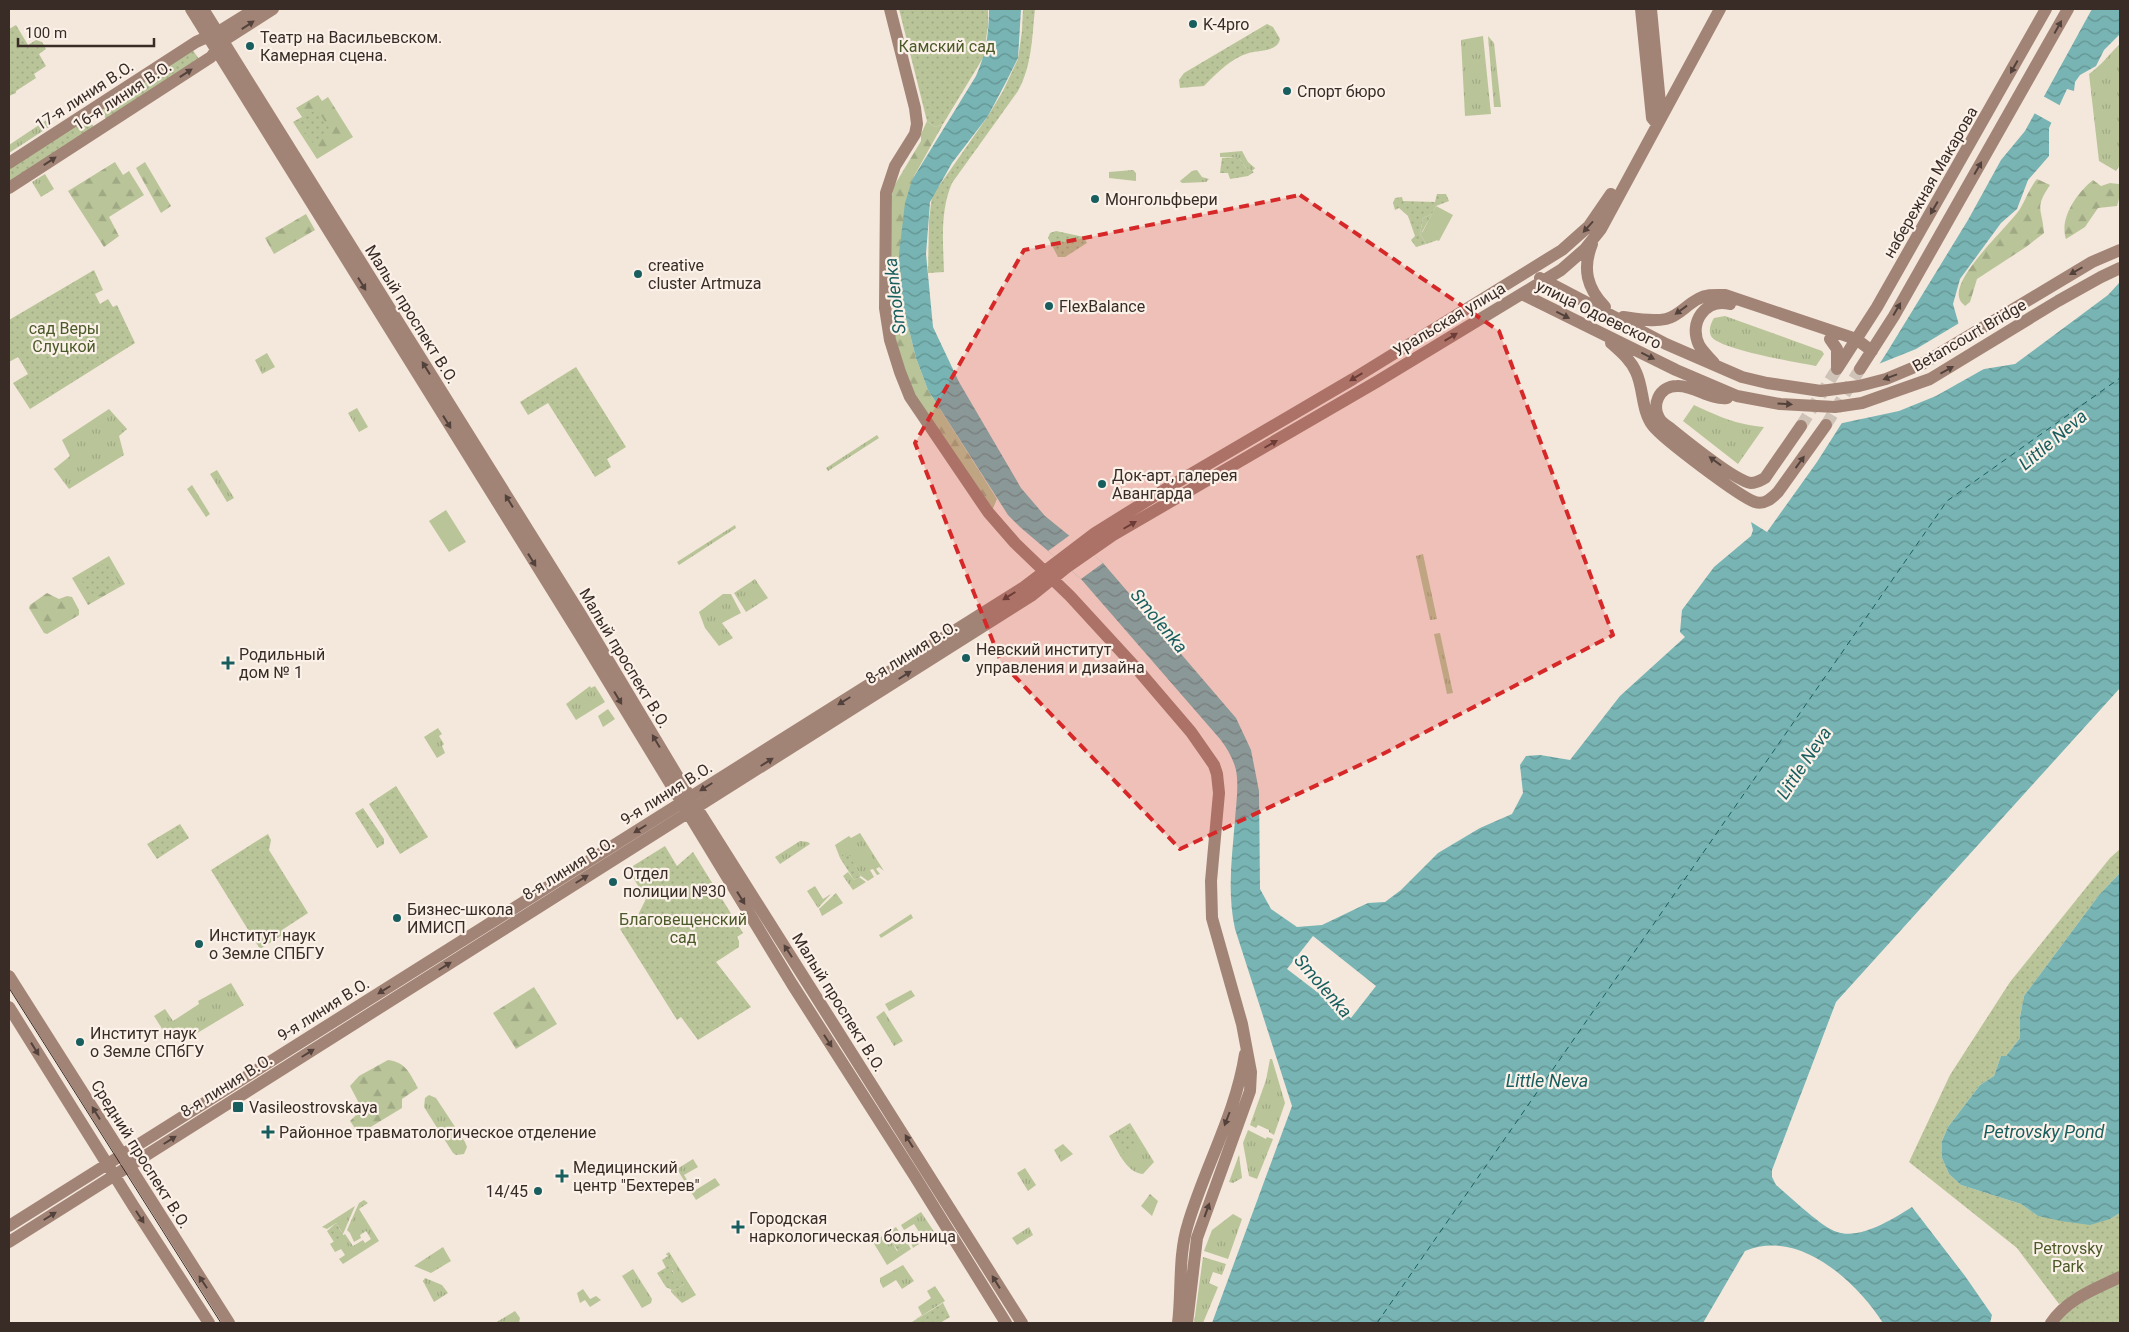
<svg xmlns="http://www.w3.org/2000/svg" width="2129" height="1332" font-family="Roboto,sans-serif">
<defs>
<pattern id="grass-tufts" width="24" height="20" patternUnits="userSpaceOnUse" patternTransform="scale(1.25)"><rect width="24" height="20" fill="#b9c599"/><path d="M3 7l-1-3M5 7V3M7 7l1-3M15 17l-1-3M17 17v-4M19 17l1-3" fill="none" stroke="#a0a984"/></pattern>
<pattern id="forest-firs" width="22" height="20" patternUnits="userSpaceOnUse" patternTransform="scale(1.25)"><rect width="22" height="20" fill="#b9c599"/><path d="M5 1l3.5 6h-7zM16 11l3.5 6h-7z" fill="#a0a984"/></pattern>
<pattern id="park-dots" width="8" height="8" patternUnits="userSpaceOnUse" patternTransform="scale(1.25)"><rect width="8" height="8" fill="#b9c599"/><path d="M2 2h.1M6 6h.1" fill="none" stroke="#a0a984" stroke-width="1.8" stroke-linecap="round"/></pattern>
<pattern id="water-waves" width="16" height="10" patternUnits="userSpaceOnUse" patternTransform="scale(1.25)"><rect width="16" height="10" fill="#77b4b3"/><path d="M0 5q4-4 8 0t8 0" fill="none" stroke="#639392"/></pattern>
</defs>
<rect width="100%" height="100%" fill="#f4e7db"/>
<!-- grass -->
<path fill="url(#grass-tufts)" d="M1483,36L1491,114L1465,116L1461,40Z
M1488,36L1494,43L1501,107H1494Z
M2119,45L2120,165L2116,171L2099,161L2089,74C2101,66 2109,54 2119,45Z
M48,119L52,125L9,153V145Z
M1242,151L1248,162L1255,168L1252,171L1246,168L1239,158L1220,157V153Z
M1133,170L1136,173V181L1109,178V172Z
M1197,170L1202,177L1209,179L1206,182L1182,183L1180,181L1192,171Z
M45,174L54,189L41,197L32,182Z
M1432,214L1422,232L1438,240L1426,244L1420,234L1423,218Z
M1725,316L1822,351L1824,354L1816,366C1799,363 1717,349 1711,336C1708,330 1711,323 1714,318Z
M267,353L275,367L262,374L255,360Z
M1694,405C1720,417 1735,424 1764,427L1738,464L1683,421Z
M357,408L368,427L359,432L348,413Z
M109,409L127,429L119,436L124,455L69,489L54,469L70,456L62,440Z
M877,435L879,438L828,471L826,468Z
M217,470L234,498L227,502L210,474Z
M192,485L210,514L206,517L187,489Z
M735,525L736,528L679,565L677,562Z
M1423,554L1437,619L1430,620L1416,556Z
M755,579L768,598L746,612L734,593Z
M723,594H731L741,613L722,623L733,638L719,646L705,628L699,612Z
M1440,633L1453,693L1447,694L1434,634Z
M590,686L591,688L595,686L605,702L576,720L566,704Z
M608,709L615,719L603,727L598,716Z
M438,728L442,734L439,736L444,744L442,746L445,753L437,758L424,737Z
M860,833L884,871L879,867L876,869L880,874L877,875L873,869L870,870L874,877L868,881L861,876L848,854L840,858L835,845L849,836L851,838Z
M800,841L808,842L810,844L780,864L775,857Z
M848,872L854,880L859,877L866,882L853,890L843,876Z
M815,886L823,899L831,894L818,908L807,891Z
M836,893L843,903L822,916L819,909Z
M911,914L913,918L881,938L879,935Z
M231,983L244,1005L194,1035L183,1034L179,1027L166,1035L154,1016L165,1009L173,1021L199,1004L198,1001Z
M911,990L915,996L889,1011L885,1004Z
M884,1011L903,1041L894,1046L876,1017Z
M1270,1059H1272L1285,1103L1274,1135L1269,1132V1130L1258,1125L1256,1128L1250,1125L1266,1080Z
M429,1095L436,1098L465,1142L467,1147L464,1154L456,1155L453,1153L424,1107L425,1098Z
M1130,1123L1154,1162L1143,1174C1126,1173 1117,1149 1109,1136Z
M1248,1130L1266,1139L1267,1137L1273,1139L1257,1179L1249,1176L1243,1143Z
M1063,1144L1073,1154L1061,1162L1054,1150Z
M1239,1155L1242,1178L1233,1183L1229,1182Z
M693,1159L698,1167L684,1175L694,1191L715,1178L720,1185L696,1200L677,1169Z
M1025,1168L1036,1185L1028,1191L1017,1173Z
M364,1200L368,1203L359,1209L379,1241L343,1264L339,1259L345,1255L341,1249L335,1252L330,1244L345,1234L353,1246L363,1240L365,1243L371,1239L366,1231L360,1235L361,1238L354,1242L350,1233L347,1230L359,1203Z
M355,1206L343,1234L336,1223L327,1229L322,1227Z
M921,1212L935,1233L913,1248L911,1243L921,1235L914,1224L904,1230L901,1225Z
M1233,1214L1242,1219L1228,1259L1204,1251L1212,1230Z
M896,1227L900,1233L890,1239L897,1251L908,1244L911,1249L887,1265L873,1242Z
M1029,1227L1033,1235L1017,1245L1012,1238Z
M443,1247L451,1261L431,1273L414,1266Z
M669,1252L696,1295L682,1303L671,1292V1290L674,1291L684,1284C676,1280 672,1274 672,1264L666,1268L662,1260L668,1256L666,1254Z
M1203,1257L1226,1264L1222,1275L1213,1272L1209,1283L1218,1287L1203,1323H1194Z
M903,1265L914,1281L902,1289L896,1280L883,1288L880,1282V1278Z
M633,1269L652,1299L651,1303L642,1308L622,1276Z
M425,1278L442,1285L448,1293L434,1302L423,1281Z
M935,1286L945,1301L912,1322L922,1315L918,1307L931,1298L927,1291Z
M583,1289L590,1299L596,1296L601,1300L590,1307L585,1300L580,1303L577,1293Z
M515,1311L520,1318L519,1323H495Z"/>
<!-- forest -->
<path fill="url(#forest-firs)" d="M318,95L322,101L328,97L353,137L317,159L293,122L302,117L296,108Z
M927,121L935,127L943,124L912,180L903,306L916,358L928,390L997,499L992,510L915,398L899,353L888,307L892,195L894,186L921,141V134Z
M115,162L123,175L129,171L144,195L109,217L119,236L104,247L68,191Z
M145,162L171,206L161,213L136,168Z
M2037,179L2050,185C2034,209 2042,207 2044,233L2026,247L1977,279L1970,302L1965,306C1964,304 1961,303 1960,300C1949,279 2009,226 2020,209C2026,199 2029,189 2037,179Z
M2093,180L2101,186L2110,183L2119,184L2120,195L2117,206L2098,208L2085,227L2066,239C2059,218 2077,193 2093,180Z
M306,214L315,230L274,254L265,238Z
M109,556L125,584L88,605L72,578Z
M47,593L59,599L67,596L72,597L79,610V615L47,634L44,633L29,608L30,605Z
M534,987L557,1024L516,1049L493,1013Z
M388,1060C406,1062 410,1074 418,1088L402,1099V1108L359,1134L350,1121L362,1109L350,1086L359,1076Z
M1150,1194L1158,1201L1152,1216L1141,1206Z"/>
<!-- park -->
<path fill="url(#park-dots)" d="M899,9H988V26L983,58L943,124L935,127L927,121Z
M1023,9H1035C1032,37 1032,66 1018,91L952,183C940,211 943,242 944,272L928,273L929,220L932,196L988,116L1003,91L1018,59L1022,31Z
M1267,24L1273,27L1280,39C1277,52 1260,50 1249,53C1231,58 1217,73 1204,86L1180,88L1179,80L1184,73Z
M16,25L28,45L36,40L42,42L46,49L39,54L46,66L34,74L36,78L16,91V93L9,96V29Z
M192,49L199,59L106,119L100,108Z
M317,109L331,131L312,143L298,121Z
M87,117L94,127L9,182V168Z
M1222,158H1239L1246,168L1254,172L1248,176L1230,179L1228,173H1220Z
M1437,194H1446L1449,201L1436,206L1432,214L1423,218L1420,234L1426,244L1416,247L1411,240L1415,236L1408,216L1399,208L1395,210L1393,203L1395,198L1402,197L1403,201L1435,202Z
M1056,231L1084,237L1087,243L1065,257H1058L1048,238L1050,233Z
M94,270L103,290L95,294L100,304L108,299L113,307L117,305L135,343L30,409L13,383L28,374L18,357L9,362V320Z
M576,367L626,447L607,459L611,467L595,477L548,403L528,415L520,402Z
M107,562L119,583L92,599L80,578Z
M396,786L428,837L400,854L369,804Z
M363,808L384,839V844L377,848L355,813Z
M180,824L189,838L157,859L147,844Z
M268,834L271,840L269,850L308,913L282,930L284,934L260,949L211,870Z
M665,846L677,866L693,852L743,933L737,937L739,941V947L716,962L751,1007L698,1040L681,1017L677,1020L620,929L637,917L646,899L628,869Z
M2120,849V873L2099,895L2024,996L2020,1017V1038L2006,1056H2001L1994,1076L1980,1085L1948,1127L1942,1141V1158L1949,1174L1961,1185L2021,1204L2038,1216L2110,1219L2120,1213V1272L2059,1304L2017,1248L1909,1162L1950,1075L2010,982L2110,858Z
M848,853L861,876L854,880L840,858Z
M1130,1126L1140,1144L1124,1154L1113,1137Z
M336,1223L344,1236L334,1242L327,1231Z
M900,1233L904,1234L908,1240V1244L898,1251L890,1239Z
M672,1264L675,1269L672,1271L678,1280L681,1279L684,1284L674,1291L666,1287L657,1273Z
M2120,1281V1323H2058C2074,1302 2097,1292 2120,1281Z
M943,1303L950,1317L940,1323H913L912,1322Z"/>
<!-- pitch -->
<path fill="#b9c599" d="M1436,206L1453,215L1439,241L1422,233Z
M446,510L466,542L449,552L429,521Z"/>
<!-- water -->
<path fill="url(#water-waves)" d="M989,9H1021L1018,58L1006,82L988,116L952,163L930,202L926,254L933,327L959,382L1021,488L1045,516L1103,563L1236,718L1251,750L1259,791L1260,889L1271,909L1297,927L1322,925L1368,903L1385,902L1401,890L1438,853L1480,828L1512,814L1523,793L1520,765L1526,756L1540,755L1570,760L1620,696L1685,637L1680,632L1682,610L1714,567L1751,536L1753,530L1751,522L1767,532L1817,462L1889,349L1968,220L2001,160L2025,131L2092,9H2120V34L2104,50L2096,66L2080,75L2075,82L2074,91L2067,89L2049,128V156L2028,180L2017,209L2001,223L1960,279L1953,304L1972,371L2015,364L2108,295L2120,282V688L1836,1002L1772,1170V1177L1776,1185C1791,1197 1820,1226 1837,1232C1860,1240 1893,1219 1912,1207L1965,1276L1992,1315L1990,1323H1883C1856,1281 1799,1228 1745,1251L1703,1323H1212L1292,1106L1235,929C1227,892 1232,857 1235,820C1236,804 1239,786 1236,770C1233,758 1227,748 1220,739L1081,579L1020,527L1008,515L928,390L916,358L903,306L899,254L905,203L912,180L976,76C986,54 989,33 989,9Z
M2120,873V1213L2110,1219L2090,1225L2061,1221L2038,1216L2021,1204L1961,1185L1949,1174L1942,1158V1141L1948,1127L1980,1085L1994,1076L2001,1056H2006L2020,1038V1017L2024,996L2099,895Z"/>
<!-- pier -->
<path fill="#f4e7db" d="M2043,96L2061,106L2052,123L2034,113Z
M1961,322L1973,368L1991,365L1936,396L1899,411L1838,424L1876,365L1916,349Z
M1070,535L1103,563L1081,579L1048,551Z
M1313,936L1376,986L1351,1018L1287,969Z"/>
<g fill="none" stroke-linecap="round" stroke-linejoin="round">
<!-- ferry -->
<path stroke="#195e5f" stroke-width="1" stroke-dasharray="6 5" stroke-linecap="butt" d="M1377,1323L1947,501L2120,378"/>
<!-- secondary-tunnel -->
<path stroke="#cfc2b7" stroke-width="12" stroke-dasharray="12 6" stroke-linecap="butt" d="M1826,425L1860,369
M1801,426L1837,369"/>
<!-- secondary -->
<path stroke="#a28477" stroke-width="12" d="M191,9L580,635L792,984L914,1175L1006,1323
M203,9L581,615L690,797L1022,1323
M890,9L915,108L917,124L915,134L895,166L886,193L885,308L890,340L900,372L910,397L988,512L1015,543L1070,596L1138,670L1191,732L1214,765L1217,774L1219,793L1211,881L1212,918L1242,1024L1251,1072L1250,1091L1197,1238L1187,1323
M1641,9L1652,118L1657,124
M1651,9L1660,103L1658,117
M9,163L196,42L218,32L255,9
M9,188L211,57L223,41L273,9
M1592,244C1582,269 1587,288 1605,307
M1540,278L1666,344L1742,377L1767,383L1821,391L1859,386L1886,379L1922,364L2092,262L2120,250
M1522,294L1676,370L1737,396L1780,404L1835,407L1862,403L1930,379L2058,301L2101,277L2120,268
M1623,317C1637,319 1652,322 1666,319C1679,316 1686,305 1698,299C1707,294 1716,295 1725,295L1856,339L1872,351
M1830,339L1837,349V367
M1611,343C1620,351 1631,360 1636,372C1644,389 1641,410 1653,426C1663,439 1740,497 1755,502C1765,505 1772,498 1778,492L1826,425
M1714,363C1709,357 1702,351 1699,345C1688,322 1706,298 1730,304
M1837,369L1877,307L2046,9
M1860,369L1894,316L2068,9
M1727,398C1710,400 1694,385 1677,386C1659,386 1650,406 1661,421C1663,423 1667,426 1670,428C1685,440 1735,481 1751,483C1757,483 1761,480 1765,478L1801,426
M9,976L229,1323
M9,1007L134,1207L209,1323
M9,1226L1024,587L1095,533L1169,487L1353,379L1562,250L1589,226L1611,194
M9,1242L1031,596L1067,567L1113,535L1378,381L1561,270L1585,249L1601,229L1720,9
M1178,1323C1182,1291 1178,1255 1188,1224C1205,1167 1236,1113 1245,1054
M2051,1323C2067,1299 2095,1289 2120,1277"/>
<!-- tram -->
<path stroke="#392c27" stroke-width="1" d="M9,988L221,1323"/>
</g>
<!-- one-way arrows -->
<defs><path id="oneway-solid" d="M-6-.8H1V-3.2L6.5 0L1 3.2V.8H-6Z" transform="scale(1.25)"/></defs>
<g fill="#53423b">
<use href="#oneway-solid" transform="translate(248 25) rotate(-33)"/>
<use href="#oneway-solid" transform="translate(2058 27) rotate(-61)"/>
<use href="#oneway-solid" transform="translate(2014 67) rotate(119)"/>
<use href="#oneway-solid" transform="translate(186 73) rotate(-33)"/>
<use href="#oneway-solid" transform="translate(50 161) rotate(-33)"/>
<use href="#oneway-solid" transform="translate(1978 168) rotate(-60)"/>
<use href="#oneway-solid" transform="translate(1934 208) rotate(120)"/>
<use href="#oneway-solid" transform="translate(1588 227) rotate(132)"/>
<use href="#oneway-solid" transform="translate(2076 271) rotate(150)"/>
<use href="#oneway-solid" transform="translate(362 284) rotate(58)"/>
<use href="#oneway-solid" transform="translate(1897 309) rotate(-60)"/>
<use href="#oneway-solid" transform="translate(1681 310) rotate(144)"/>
<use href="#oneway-solid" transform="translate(1563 315) rotate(27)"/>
<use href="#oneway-solid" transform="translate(1451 337) rotate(-31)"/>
<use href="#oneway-solid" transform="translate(1648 356) rotate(26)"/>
<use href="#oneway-solid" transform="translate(426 368) rotate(-122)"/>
<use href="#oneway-solid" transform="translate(1947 370) rotate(-29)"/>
<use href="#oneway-solid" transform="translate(1356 377) rotate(149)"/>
<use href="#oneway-solid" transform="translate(1890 377) rotate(160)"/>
<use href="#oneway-solid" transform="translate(1785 404) rotate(4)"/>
<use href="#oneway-solid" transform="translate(447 422) rotate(58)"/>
<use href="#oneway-solid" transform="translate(1271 444) rotate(-30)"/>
<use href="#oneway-solid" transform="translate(1715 461) rotate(-144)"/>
<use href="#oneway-solid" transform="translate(1800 462) rotate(-54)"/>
<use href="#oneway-solid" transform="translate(509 501) rotate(-122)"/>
<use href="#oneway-solid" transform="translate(1130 525) rotate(-30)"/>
<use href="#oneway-solid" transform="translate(532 560) rotate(58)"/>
<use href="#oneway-solid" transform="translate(1009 596) rotate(148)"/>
<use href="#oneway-solid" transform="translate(905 675) rotate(-32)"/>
<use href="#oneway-solid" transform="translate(618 698) rotate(59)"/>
<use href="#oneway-solid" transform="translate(844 701) rotate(148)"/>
<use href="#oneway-solid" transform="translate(656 741) rotate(-121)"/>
<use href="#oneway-solid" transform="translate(767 762) rotate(-32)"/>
<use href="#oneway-solid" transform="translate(706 787) rotate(148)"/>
<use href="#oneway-solid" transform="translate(640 829) rotate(148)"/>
<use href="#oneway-solid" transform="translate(582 879) rotate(-32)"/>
<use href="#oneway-solid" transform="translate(741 898) rotate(58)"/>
<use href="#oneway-solid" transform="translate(788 951) rotate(-123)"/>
<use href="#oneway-solid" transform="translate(445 966) rotate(-32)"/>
<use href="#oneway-solid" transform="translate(384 990) rotate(148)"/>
<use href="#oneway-solid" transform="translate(828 1041) rotate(57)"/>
<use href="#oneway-solid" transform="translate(35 1049) rotate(58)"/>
<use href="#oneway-solid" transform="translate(308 1053) rotate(-32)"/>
<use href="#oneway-solid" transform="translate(96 1113) rotate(-122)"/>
<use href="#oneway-solid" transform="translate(1227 1119) rotate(111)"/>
<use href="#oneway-solid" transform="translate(170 1140) rotate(-32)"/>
<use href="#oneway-solid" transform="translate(909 1141) rotate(-122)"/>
<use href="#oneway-solid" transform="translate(1207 1210) rotate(-70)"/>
<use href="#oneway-solid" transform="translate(50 1216) rotate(-32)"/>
<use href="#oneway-solid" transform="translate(140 1217) rotate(57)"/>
<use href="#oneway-solid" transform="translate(203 1282) rotate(-123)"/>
<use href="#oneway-solid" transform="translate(996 1282) rotate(-122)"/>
</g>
<!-- marked area -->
<path fill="#d62828" fill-opacity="0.2" stroke="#d62828" stroke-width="4" stroke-dasharray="10 6" stroke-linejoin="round" d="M1300,195L1499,331L1613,635L1377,757L1180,849L1001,662L915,443L1024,250Z"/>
<!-- markers -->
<g fill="#195e5f" stroke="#fbf1e8" stroke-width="2">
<circle cx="1193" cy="24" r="5"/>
<circle cx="250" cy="46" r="5"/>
<circle cx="1287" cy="91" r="5"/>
<circle cx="1095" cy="199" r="5"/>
<circle cx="638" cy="274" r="5"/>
<circle cx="1049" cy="306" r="5"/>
<circle cx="1102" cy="484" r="5"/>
<circle cx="966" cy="658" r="5"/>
<path d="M225.5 655.5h5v5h5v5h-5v5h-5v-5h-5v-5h5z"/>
<circle cx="613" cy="882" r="5"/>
<circle cx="397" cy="918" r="5"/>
<circle cx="199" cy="944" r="5"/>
<circle cx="80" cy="1042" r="5"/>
<rect x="232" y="1101" width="12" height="12" rx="2.5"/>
<path d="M265.5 1124.5h5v5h5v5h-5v5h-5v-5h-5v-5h5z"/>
<path d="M559.5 1168.5h5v5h5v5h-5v5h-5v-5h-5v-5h5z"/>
<circle cx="538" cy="1191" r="5"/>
<path d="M735.5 1219.5h5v5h5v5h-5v5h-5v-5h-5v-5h5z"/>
</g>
<g text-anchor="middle" stroke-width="4.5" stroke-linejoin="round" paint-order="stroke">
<!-- poi labels -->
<g font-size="16" fill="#392c27" stroke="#fbf1e8" text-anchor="start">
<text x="1203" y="30">K-4pro</text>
<text x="260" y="43">Театр на Васильевском.<tspan x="260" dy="18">Камерная сцена.</tspan></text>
<text x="1297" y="97">Спорт бюро</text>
<text x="1105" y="205">Монгольфьери</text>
<text x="648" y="271">creative<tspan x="648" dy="18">cluster Artmuza</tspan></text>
<text x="1059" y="312">FlexBalance</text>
<text x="1112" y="481">Док-арт, галерея<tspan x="1112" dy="18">Авангарда</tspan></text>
<text x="976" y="655">Невский институт<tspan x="976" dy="18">управления и дизайна</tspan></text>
<text x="239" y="660">Родильный<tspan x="239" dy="18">дом № 1</tspan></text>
<text x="623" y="879">Отдел<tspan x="623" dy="18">полиции №30</tspan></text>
<text x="407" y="915">Бизнес-школа<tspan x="407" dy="18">ИМИСП</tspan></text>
<text x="209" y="941">Институт наук<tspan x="209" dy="18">о Земле СПБГУ</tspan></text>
<text x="90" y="1039">Институт наук<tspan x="90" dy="18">о Земле СПбГУ</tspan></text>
<text x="249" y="1113">Vasileostrovskaya</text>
<text x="279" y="1138">Районное травматологическое отделение</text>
<text x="573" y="1173">Медицинский<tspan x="573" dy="18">центр "Бехтерев"</tspan></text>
<text x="528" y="1197" text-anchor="end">14/45</text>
<text x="749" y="1224">Городская<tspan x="749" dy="18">наркологическая больница</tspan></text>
</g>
<!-- park labels -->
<g font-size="16" fill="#4b5a29" stroke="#fbf1e8">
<text x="947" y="52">Камский сад</text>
<text x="64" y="334">сад Веры<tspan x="64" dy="18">Слуцкой</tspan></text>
<text x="683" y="925">Благовещенский<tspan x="683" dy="18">сад</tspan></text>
<text x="2068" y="1254">Petrovsky<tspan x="2068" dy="18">Park</tspan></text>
</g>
<!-- street labels -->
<g font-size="16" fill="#392c27" stroke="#fbf1e8">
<text transform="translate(84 95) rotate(-33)" y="6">17-я линия В.О.</text>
<text transform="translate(122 95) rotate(-33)" y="6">16-я линия В.О.</text>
<text transform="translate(1930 182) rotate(-60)" y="6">набережная Макарова</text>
<text transform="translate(412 314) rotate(58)" y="6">Малый проспект В.О.</text>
<text transform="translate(1599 314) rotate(26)" y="6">улица Одоевского</text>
<text transform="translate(1449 319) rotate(-31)" y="6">Уральская улица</text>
<text transform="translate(1969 335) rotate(-30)" y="6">Betancourt Bridge</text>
<text transform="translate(911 652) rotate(-32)" y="6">8-я линия В.О.</text>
<text transform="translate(625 658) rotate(59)" y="6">Малый проспект В.О.</text>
<text transform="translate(666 793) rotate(-32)" y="6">9-я линия В.О.</text>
<text transform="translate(568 868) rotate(-32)" y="6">8-я линия В.О.</text>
<text transform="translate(839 1002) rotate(58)" y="6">Малый проспект В.О.</text>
<text transform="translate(323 1009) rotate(-32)" y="6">9-я линия В.О.</text>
<text transform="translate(226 1085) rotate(-32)" y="6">8-я линия В.О.</text>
<text transform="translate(141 1154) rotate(58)" y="6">Средний проспект В.О.</text>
</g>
<!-- water labels -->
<g font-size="18" font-style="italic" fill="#195e5f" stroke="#fbf1e8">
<text transform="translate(895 296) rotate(-97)" y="6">Smolenka</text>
<text transform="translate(2053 440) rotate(-40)" y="6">Little Neva</text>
<text transform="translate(1159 621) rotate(50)" y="6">Smolenka</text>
<text transform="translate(1804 763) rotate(-56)" y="6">Little Neva</text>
<text transform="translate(1323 986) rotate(49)" y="6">Smolenka</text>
<text x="1547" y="1087">Little Neva</text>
<text x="2044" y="1138">Petrovsky Pond</text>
</g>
</g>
<!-- border -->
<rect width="2129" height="1332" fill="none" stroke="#392c27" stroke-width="20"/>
<!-- scale -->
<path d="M18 38v8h136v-8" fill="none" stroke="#392c27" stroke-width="2.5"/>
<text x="25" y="38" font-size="15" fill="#392c27" stroke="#fbf1e8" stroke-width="4" paint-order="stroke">100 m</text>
</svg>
